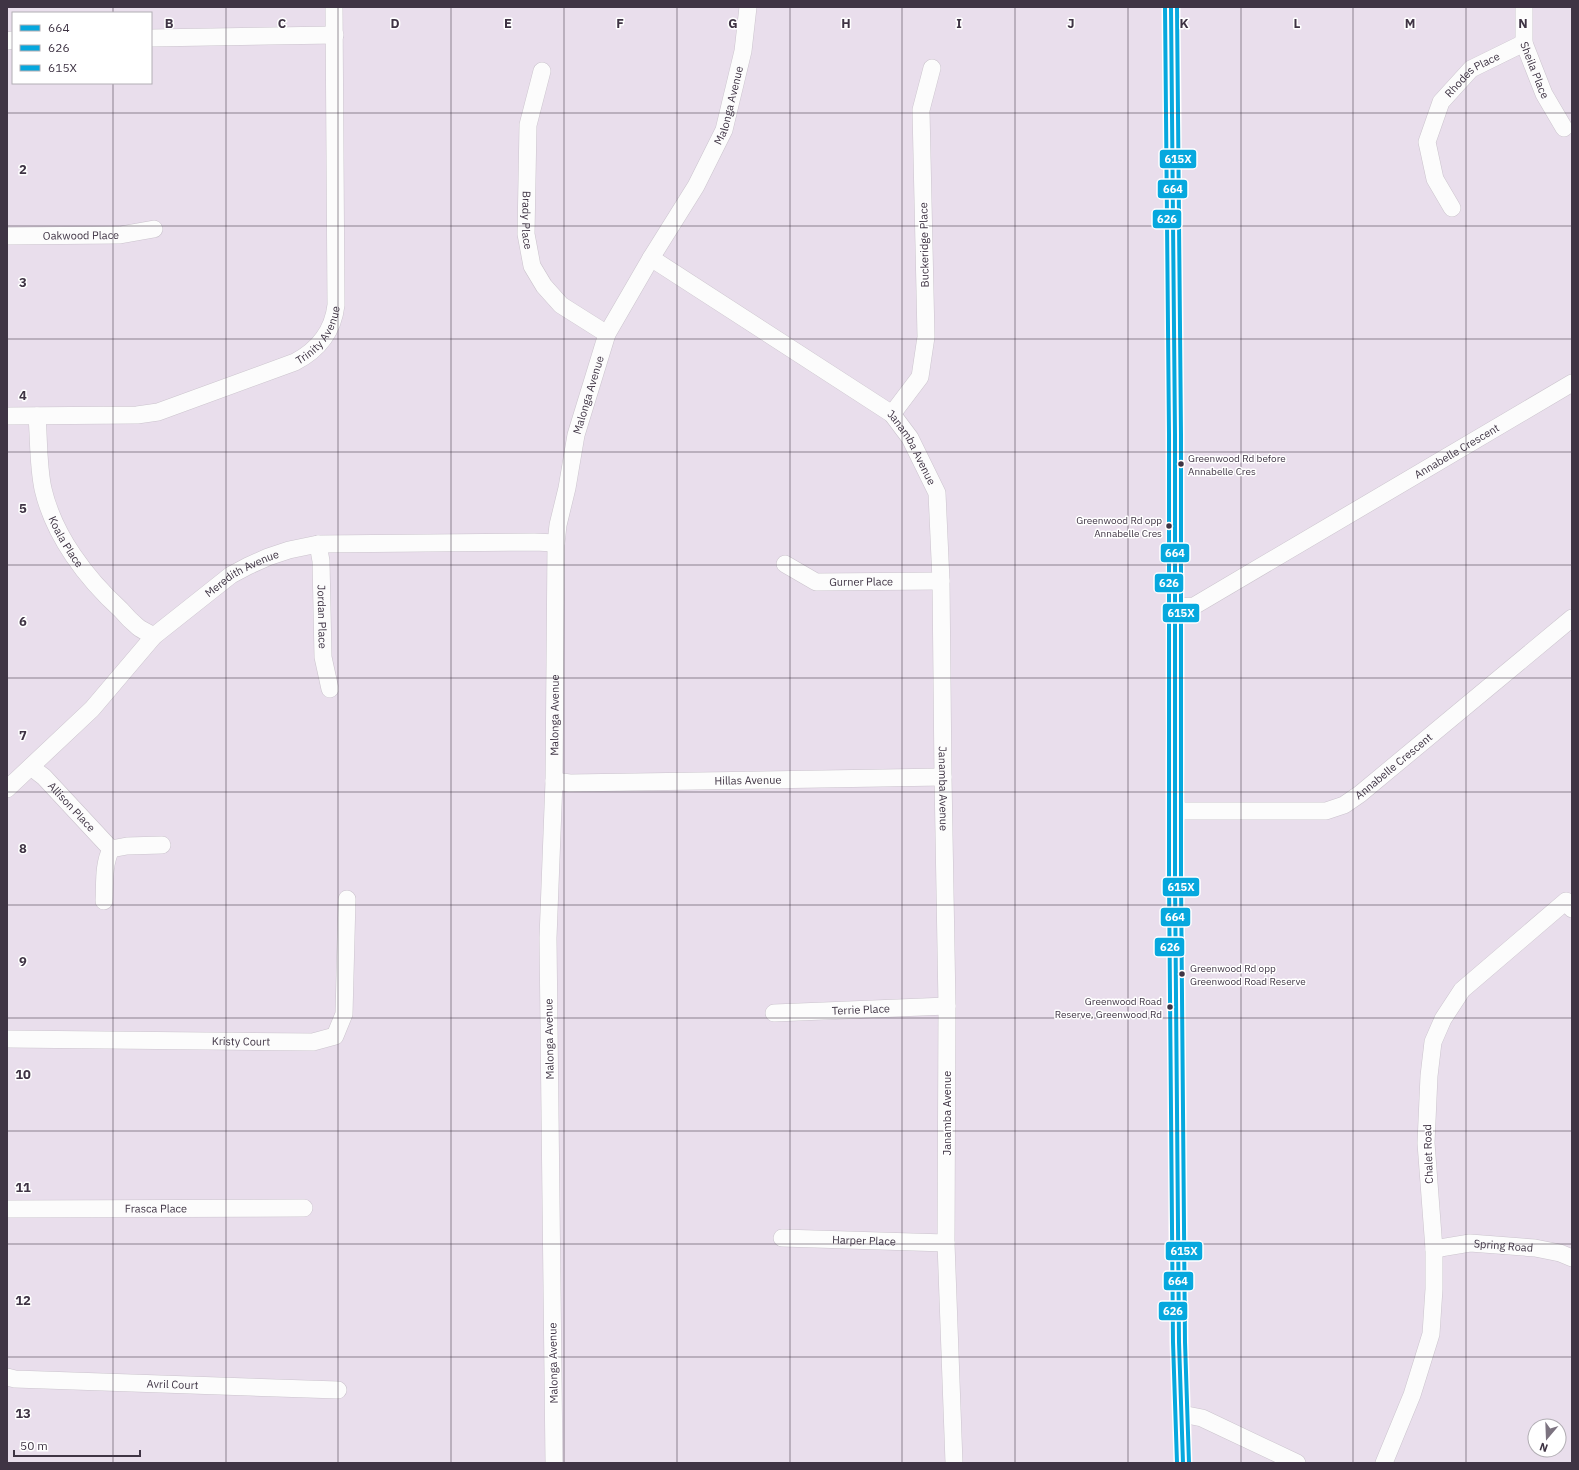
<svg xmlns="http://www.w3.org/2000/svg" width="1579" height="1470" font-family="'IBM Plex Sans',sans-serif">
<rect width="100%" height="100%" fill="#ede8ee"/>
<!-- residential -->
<path fill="#e9deec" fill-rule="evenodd" d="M7,7H1572V1463H7ZM13,13H151V83H13ZM1535,1426H1559V1450H1535Z"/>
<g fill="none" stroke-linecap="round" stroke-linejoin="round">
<defs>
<g id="minor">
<path d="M1171,7L1175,434L1174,706L1176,811L1175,879L1179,1342L1183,1463"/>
<path id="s1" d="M1524,7V43L1544,94L1564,128"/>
<path d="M151,38L335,35"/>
<path d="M7,41L13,40"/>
<path id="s2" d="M542,71L528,125L526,234L532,266L544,286L561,305L607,334"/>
<path id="s3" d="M1452,208L1435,179L1427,142L1441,102L1471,69L1524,43"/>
<path id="s4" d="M7,236L120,235L154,229"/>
<path id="s5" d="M651,258L892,414L910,438L937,493L941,581L943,777L947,1006L946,1243L954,1463"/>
<path d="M892,414L920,377L926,337L921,110L932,68"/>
<path id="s6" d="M7,416L137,415L158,412L295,362C318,350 333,331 336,305L334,7"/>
<path id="s7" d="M37,416C39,441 38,465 43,489C54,536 86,578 121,610C126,616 132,622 138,627C143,631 149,633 154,636"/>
<path id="s8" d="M318,544L321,561L323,657L330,689"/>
<path id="s9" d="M785,564L816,582L941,581"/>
<path id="s10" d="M1174,607L1194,606L1572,383"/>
<path id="s11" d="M31,767L44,777L111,849L127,846L162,845"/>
<path id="s12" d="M554,781L570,783L943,777"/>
<path id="s13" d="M7,789L92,709L154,636L231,575L248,566L268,557L289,550L318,544L534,542L556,543"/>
<path id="s14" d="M1176,811H1326L1344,805L1360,794L1572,618"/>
<path d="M104,901C105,884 103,865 111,849"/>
<path id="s15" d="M774,1013L947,1006"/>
<path id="s16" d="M7,1039L313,1042L335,1036L344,1014L347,899"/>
<path id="s17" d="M7,1209L304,1208"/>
<path id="s18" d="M782,1238L946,1243"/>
<path id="s19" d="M1434,1249L1470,1243L1535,1248L1560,1253L1572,1258"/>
<path id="s20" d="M7,1377L15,1379L338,1390"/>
<path d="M1182,1414L1202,1418L1297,1463"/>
<path id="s21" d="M554,1463L548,938L554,781L556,543L558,525L567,488L576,435L607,334L651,258L696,186L724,130L743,51L748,7"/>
<path d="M1384,1463L1412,1395L1431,1334L1434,1289V1249L1426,1143L1429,1076L1433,1042L1443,1019L1462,990L1566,901L1572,909"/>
</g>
</defs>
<!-- minor casing -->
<use href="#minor" stroke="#cbc4cd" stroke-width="18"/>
<!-- minor -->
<use href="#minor" stroke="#fcfcfc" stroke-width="17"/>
<defs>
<path id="bus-1" d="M1171,7L1175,434V879L1179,1342L1183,1463"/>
<path id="bus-2" d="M1165,7L1169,434V879L1173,1342L1177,1463"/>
<path id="bus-3" d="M1177,7L1181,434V879L1185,1342L1189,1463"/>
</defs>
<!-- bus-1 casing -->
<use href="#bus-1" stroke="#fff" stroke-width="7"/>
<!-- bus-2 casing -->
<use href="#bus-2" stroke="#fff" stroke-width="7"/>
<!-- bus-3 casing -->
<use href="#bus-3" stroke="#fff" stroke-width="7"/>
<!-- bus-1 -->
<use href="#bus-1" stroke="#06a8de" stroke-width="4"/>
<!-- bus-2 -->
<use href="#bus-2" stroke="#06a8de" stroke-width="4"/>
<!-- bus-3 -->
<use href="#bus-3" stroke="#06a8de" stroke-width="4"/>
</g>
<!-- grid -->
<path fill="none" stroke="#3f3444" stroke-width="1" stroke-opacity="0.55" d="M113,7V13M226,7V1463M338,7V1463M451,7V1463M564,7V1463M677,7V1463M790,7V1463M902,7V1463M1015,7V1463M1128,7V1463M1241,7V1463M1353,7V1463M1466,7V1463M113,83V1463M7,113H1572M7,226H1572M7,339H1572M7,452H1572M7,565H1572M7,678H1572M7,792H1572M7,905H1572M7,1018H1572M7,1131H1572M7,1244H1572M7,1357H1572"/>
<!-- markers -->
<g fill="#3f3444" stroke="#fff" stroke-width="1.5">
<circle cx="1181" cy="464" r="3.5"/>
<circle cx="1169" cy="526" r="3.5"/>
<circle cx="1182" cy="974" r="3.5"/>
<circle cx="1170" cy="1007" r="3.5"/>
</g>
<g text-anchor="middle" stroke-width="3" stroke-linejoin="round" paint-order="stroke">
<!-- bus labels -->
<g font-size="10" fill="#3f3444" stroke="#fff" text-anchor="start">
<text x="1188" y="462">Greenwood Rd before<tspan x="1188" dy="13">Annabelle Cres</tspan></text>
<text x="1162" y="524" text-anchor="end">Greenwood Rd opp<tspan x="1162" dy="13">Annabelle Cres</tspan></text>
<text x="1190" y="972">Greenwood Rd opp<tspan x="1190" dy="13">Greenwood Road Reserve</tspan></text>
<text x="1162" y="1005" text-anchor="end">Greenwood Road<tspan x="1162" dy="13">Reserve, Greenwood Rd</tspan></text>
</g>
<!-- street labels -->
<g font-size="11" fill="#3f3444" stroke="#fff">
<text dy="4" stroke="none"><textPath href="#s1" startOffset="65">Sheila Place</textPath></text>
<text dy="4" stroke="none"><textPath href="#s3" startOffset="156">Rhodes Place</textPath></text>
<text dy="4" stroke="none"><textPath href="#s21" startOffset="1396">Malonga Avenue</textPath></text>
<text dy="4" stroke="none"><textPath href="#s2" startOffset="151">Brady Place</textPath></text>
<text dy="4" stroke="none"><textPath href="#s4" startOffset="74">Oakwood Place</textPath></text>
<text transform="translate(924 245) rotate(-91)" y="4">Buckeridge Place</text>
<text dy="4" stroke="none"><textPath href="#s6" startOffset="334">Trinity Avenue</textPath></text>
<text dy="4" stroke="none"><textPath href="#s21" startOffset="1072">Malonga Avenue</textPath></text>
<text dy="4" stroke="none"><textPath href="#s5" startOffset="326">Janamba Avenue</textPath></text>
<text dy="4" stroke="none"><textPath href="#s10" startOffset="325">Annabelle Crescent</textPath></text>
<text dy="4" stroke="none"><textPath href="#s7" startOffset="131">Koala Place</textPath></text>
<text dy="4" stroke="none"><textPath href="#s13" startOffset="321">Meredith Avenue</textPath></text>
<text dy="4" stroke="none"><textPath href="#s9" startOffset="81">Gurner Place</textPath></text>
<text dy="4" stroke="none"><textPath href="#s8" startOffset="73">Jordan Place</textPath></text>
<text dy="4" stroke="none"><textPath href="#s21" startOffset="748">Malonga Avenue</textPath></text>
<text dy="4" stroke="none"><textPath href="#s14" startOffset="232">Annabelle Crescent</textPath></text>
<text dy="4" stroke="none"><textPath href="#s12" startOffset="194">Hillas Avenue</textPath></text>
<text dy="4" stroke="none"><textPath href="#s5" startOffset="674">Janamba Avenue</textPath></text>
<text dy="4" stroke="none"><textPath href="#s11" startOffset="57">Allison Place</textPath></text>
<text dy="4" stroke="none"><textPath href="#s15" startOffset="87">Terrie Place</textPath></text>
<text transform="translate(549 1039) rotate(-91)" y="4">Malonga Avenue</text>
<text dy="4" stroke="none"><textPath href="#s16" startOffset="234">Kristy Court</textPath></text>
<text transform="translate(947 1113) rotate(-90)" y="4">Janamba Avenue</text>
<text transform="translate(1428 1154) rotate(-92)" y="4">Chalet Road</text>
<text dy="4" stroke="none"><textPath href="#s17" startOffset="149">Frasca Place</textPath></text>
<text dy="4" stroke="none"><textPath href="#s18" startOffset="82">Harper Place</textPath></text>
<text dy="4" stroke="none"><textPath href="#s19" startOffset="70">Spring Road</textPath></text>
<text transform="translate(553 1363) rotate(-91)" y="4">Malonga Avenue</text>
<text dy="4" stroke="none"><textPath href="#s20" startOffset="166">Avril Court</textPath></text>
</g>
</g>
<g font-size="13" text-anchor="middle" font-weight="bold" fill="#3f3444" stroke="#fff" stroke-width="3" stroke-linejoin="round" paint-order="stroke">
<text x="169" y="28">B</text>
<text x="282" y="28">C</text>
<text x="395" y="28">D</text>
<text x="508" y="28">E</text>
<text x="620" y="28">F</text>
<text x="733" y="28">G</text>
<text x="846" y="28">H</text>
<text x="959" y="28">I</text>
<text x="1071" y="28">J</text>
<text x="1184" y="28">K</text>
<text x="1297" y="28">L</text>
<text x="1410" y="28">M</text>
<text x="1523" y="28">N</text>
<text x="23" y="174">2</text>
<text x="23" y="287">3</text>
<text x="23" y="400">4</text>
<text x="23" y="513">5</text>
<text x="23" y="626">6</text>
<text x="23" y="740">7</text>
<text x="23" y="853">8</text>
<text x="23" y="966">9</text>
<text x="23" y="1079">10</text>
<text x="23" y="1192">11</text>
<text x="23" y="1305">12</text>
<text x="23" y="1418">13</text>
</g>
<g stroke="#fff" stroke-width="1.5">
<rect x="1159" y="149" width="38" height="20" rx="4" fill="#06a8de"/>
<rect x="1157" y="179" width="31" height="20" rx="4" fill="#06a8de"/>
<rect x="1152" y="209" width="30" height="20" rx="4" fill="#06a8de"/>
<rect x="1160" y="543" width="30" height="20" rx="4" fill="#06a8de"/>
<rect x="1154" y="573" width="30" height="20" rx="4" fill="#06a8de"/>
<rect x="1162" y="603" width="38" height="20" rx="4" fill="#06a8de"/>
<rect x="1162" y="877" width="38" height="20" rx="4" fill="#06a8de"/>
<rect x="1160" y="907" width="31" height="20" rx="4" fill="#06a8de"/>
<rect x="1154" y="937" width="31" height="20" rx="4" fill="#06a8de"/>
<rect x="1165" y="1241" width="38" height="20" rx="4" fill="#06a8de"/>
<rect x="1163" y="1271" width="31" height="20" rx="4" fill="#06a8de"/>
<rect x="1158" y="1301" width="30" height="20" rx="4" fill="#06a8de"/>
</g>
<g font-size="11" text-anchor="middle" font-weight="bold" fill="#fff">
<text x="1178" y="163">615X</text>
<text x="1173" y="193">664</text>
<text x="1167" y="223">626</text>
<text x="1175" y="557">664</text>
<text x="1169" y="587">626</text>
<text x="1181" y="617">615X</text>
<text x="1181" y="891">615X</text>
<text x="1175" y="921">664</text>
<text x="1170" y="951">626</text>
<text x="1184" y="1255">615X</text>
<text x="1178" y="1285">664</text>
<text x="1173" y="1315">626</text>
</g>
<!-- border -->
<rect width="1579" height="1470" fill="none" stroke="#3f3444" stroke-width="16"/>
<!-- legend -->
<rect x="12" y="12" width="140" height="72" fill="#ffffff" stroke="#b2aeb4"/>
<rect x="20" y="25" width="20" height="6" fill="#06a8de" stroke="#b2aeb4"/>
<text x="48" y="32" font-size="12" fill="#3f3444">664</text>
<rect x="20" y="45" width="20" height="6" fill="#06a8de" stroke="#b2aeb4"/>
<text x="48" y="52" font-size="12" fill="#3f3444">626</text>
<rect x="20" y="65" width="20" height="6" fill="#06a8de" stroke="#b2aeb4"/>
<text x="48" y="72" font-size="12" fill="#3f3444">615X</text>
<!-- north arrow -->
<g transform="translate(1547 1438) rotate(199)"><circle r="19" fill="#ffffff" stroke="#b2aeb4"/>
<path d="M0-3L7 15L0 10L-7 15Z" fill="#7c7380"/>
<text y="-6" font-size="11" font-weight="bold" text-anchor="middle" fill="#3f3444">N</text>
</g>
<!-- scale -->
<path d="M14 1450v6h126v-6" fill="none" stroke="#3f3444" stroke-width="2"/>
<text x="20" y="1450" font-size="12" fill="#3f3444" stroke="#ffffff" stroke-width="3" paint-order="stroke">50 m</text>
</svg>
